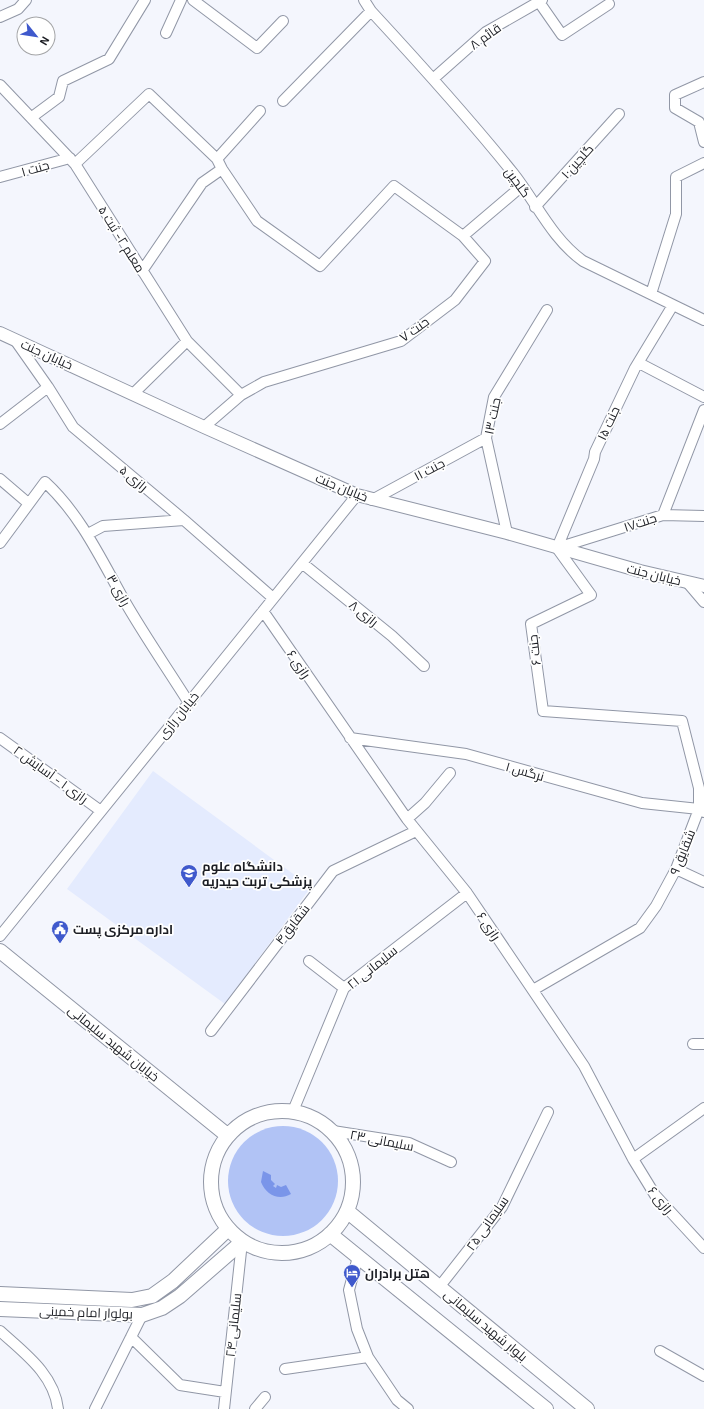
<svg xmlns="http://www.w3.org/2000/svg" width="704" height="1409" font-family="'Exo 2',Cairo,sans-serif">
<rect width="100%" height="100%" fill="#f4f6fd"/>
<!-- built -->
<path fill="#e4ebfe" d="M153,771L311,887L225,1004L67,889Z"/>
<!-- green -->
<path fill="#b1c3f5" d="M228 1181a55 55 0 1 1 110 0a55 55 0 1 1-110 0Z"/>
<!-- water -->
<path fill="#7a95e9" d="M263,1171L271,1175V1180L275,1184L273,1186L276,1188L277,1185L281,1187L286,1185L291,1194C279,1201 266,1195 261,1182Z"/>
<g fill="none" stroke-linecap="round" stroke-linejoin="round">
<defs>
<path id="minor" d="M193,0L257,48L283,21
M364,0L371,11C420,64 468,117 513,173C536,202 552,239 583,261L704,320
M539,2L562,35L609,4
M0,17L18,9L26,0
M166,33L181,0
M433,79L486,32L542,0
M704,82L675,95V108L699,122L704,142
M0,85L75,164L187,341L241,395
M283,101L371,11
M32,117L59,97L63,81L109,59L145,0
M217,159L260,111
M75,164L149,94L217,159L222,169L257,221L320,266L394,186L463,236
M0,177L70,158
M535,207L619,114
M142,271L202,183L222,169
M651,294L676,214V177L704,163
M15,340L48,387L73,427L184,520L273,598
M639,363L704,397
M134,393L187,341
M0,424L48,387
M204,427L241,395L264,382L401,341L455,300L485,261L463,236L522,186
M0,479L28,503
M372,500L486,438
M663,515L704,410
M507,533L486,438L494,397L547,310
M88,534L103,526L184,520
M0,543L45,482C80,514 101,559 124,600C144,635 167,668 189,703
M557,548L594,459L595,452L635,368L673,305
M557,548L663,515L704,516
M302,563L392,636L424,666
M687,582L704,602
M263,611L407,819L467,893L584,1066L633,1159L655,1195L704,1248
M0,738L101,811
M350,738L466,754L642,803L699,809L704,812
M407,819L425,803L450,773
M676,869L704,882
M0,936L357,495
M309,961L344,988
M533,990L640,928L656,906L676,869L699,809V788L682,721L543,711L531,624L591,595L557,548
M211,1031L333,871L416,831
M693,1044H704
M293,1111L344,988L467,893
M333,1131L409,1143L451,1162
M633,1159L704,1108
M358,1257L349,1290L357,1329L368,1357L397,1400L408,1409
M440,1286L502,1207L548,1112
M0,1331C24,1353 54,1374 58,1409
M131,1337L180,1385L225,1392
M660,1351L704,1376
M285,1369L368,1357
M95,1409L142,1315
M224,1409L242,1242
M255,1409L265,1397"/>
<path id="tertiary" d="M0,333L204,427L357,495L507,533L640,571L704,586"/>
<path id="secondary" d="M0,951L227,1135
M211 1182a71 71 0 1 1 142 0a71 71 0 1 1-142 0Z
M347,1211L587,1409
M330,1234L546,1409
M0,1294L132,1300L152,1296L173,1281L228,1229
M0,1309L142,1315L162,1308L180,1296L242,1242"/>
</defs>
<!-- minor casing -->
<use href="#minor" stroke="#9197a6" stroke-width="12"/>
<!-- tertiary casing -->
<use href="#tertiary" stroke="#9197a6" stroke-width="14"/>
<!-- secondary casing -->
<use href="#secondary" stroke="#9197a6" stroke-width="16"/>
<!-- minor -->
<use href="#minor" stroke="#fff" stroke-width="10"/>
<!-- tertiary -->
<use href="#tertiary" stroke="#fff" stroke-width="12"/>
<!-- secondary -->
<use href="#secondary" stroke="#fff" stroke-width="14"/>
</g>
<!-- icons -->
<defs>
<symbol id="university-pin" viewBox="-11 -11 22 30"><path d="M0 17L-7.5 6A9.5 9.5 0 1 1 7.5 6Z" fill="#3f59cc" stroke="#fff"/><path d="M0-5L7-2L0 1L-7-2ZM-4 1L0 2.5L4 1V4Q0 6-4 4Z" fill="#fff"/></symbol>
<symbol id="civic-pin" viewBox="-11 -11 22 30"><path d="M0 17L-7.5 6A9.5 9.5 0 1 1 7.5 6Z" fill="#3f59cc" stroke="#fff"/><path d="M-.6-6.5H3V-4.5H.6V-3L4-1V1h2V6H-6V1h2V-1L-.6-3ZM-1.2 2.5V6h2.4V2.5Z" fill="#fff"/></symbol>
<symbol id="hotel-pin" viewBox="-11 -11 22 30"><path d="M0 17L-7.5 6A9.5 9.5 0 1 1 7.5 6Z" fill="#3f59cc" stroke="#fff"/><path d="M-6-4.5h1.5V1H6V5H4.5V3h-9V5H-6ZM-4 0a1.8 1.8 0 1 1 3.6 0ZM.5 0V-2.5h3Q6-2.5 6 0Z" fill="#fff"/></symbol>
</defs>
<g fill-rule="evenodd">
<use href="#university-pin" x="179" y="863" width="20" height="27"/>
<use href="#civic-pin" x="50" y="919" width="20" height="27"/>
<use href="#hotel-pin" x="342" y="1263" width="20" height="27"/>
</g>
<g text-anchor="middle" stroke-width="3.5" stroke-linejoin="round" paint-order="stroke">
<!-- street labels -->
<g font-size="13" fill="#1c1e24" stroke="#fff">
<text transform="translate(485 36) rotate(-36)" y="5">قائم ۸</text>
<text transform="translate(577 161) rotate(-48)" y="5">گلچین۱۰</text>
<text transform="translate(35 168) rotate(-16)" y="5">جنت ۱</text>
<text transform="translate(518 182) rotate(54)" y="5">گلچین</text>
<text transform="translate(122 239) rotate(58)" y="5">معلم ۲- ثبت ۵</text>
<text transform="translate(414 329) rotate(-35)" y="5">جنت ۷</text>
<text transform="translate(47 354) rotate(24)" y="5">خیابان جنت</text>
<text transform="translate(492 416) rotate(-78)" y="5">جنت ۱۳</text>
<text transform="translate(608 423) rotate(-65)" y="5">جنت ۱۵</text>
<text transform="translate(429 469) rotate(-28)" y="5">جنت ۱۱</text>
<text transform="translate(134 478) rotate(40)" y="5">رازی ۵</text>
<text transform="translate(342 487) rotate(22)" y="5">خیابان جنت</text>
<text transform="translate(640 522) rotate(-18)" y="5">جنت۱۷</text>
<text transform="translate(654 574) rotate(14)" y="5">خیابان جنت</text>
<text transform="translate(119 590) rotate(61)" y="5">رازی ۳</text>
<text transform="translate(364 613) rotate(39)" y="5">رازی ۸</text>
<text transform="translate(534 650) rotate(-97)" y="5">جنت ۶</text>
<text transform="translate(299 664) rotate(56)" y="5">رازی ۶</text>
<text transform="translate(178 715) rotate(-51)" y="5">خیابان رازی</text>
<text transform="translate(525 771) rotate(16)" y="5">نرگس ۱</text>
<text transform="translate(51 774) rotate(36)" y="5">رازی ۱ - آسایش ۲</text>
<text transform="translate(682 852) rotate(-68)" y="5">شقایق ۹</text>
<text transform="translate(292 924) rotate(-52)" y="5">شقایق۴</text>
<text transform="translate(489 926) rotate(56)" y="5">رازی ۶</text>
<text transform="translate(372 967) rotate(-39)" y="5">سلیمانی ۲۱</text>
<text transform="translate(114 1043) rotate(39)" y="5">خیابان شهید سلیمانی</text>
<text transform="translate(382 1140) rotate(11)" y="5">سلیمانی ۲۳</text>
<text transform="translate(661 1200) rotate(51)" y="5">رازی ۶</text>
<text transform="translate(487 1223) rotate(-55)" y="5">سلیمانی ۲۵</text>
<text transform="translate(86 1312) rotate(2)" y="5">بولوار امام خمینی</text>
<text transform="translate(233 1325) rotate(-84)" y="5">سلیمانی ۲۴</text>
<text transform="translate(486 1325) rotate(40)" y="5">بلوار شهید سلیمانی</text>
</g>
<!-- poi labels -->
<g font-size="13" font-weight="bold" fill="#1c1e24" stroke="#fff" text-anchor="start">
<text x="202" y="871">دانشگاه علوم<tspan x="202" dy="15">پزشکی تربت حیدریه</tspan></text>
<text x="73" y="934">اداره مرکزی پست</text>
<text x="365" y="1278">هتل برادران</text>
</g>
</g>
<!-- north arrow -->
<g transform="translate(36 36) rotate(120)"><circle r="19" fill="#ffffff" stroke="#a4a5a7"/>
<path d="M0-3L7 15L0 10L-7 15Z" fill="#3f59cc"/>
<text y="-6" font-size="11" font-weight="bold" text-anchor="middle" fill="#1c1e24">N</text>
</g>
</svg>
